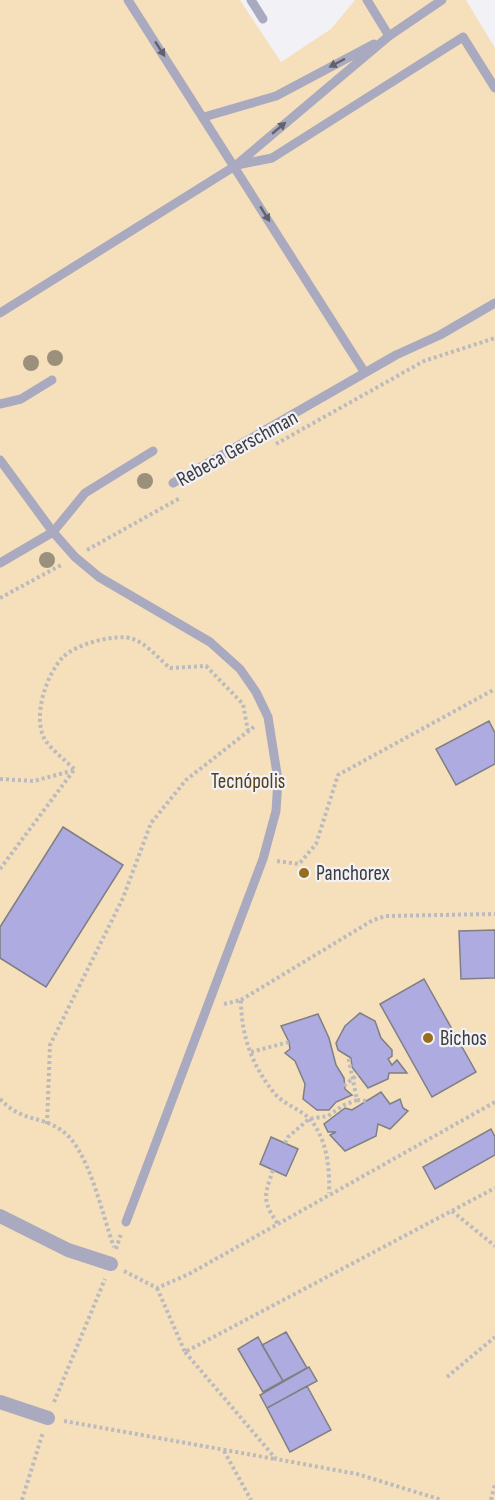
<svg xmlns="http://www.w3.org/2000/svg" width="495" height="1500" font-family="'Sofia Sans Condensed',sans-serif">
<rect width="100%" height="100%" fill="#f1f1f6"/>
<!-- green -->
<path fill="#f6e0bc" d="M0,0H240L281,62L331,29L355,0H466L495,48V1500H0Z"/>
<!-- building -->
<path fill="#adabdf" stroke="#7f7f84" stroke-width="1.5" d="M489,721L495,733V764L456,785L436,749Z
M63,827L123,865L46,987L0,958V927Z
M495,930V978L461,979L459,931Z
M424,979L476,1072L432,1097L380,1004Z
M360,1013L375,1021L381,1038L392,1050V1056L388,1059L392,1065L397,1060L407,1073H389L388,1079L368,1088L352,1067L351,1058L338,1050L336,1043L345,1026Z
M318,1014L329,1038L336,1065L344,1078L345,1089L352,1095L336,1102L329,1110H317L303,1099L305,1084L295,1061L285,1053L290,1049L289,1042L281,1026Z
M381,1092L390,1104L400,1099L403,1108L408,1111L390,1129L378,1124L376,1136L345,1151L330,1135L336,1132H328L324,1124L345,1108L352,1110Z
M491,1129L495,1137V1155L435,1189L423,1167Z
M271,1137L298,1149L286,1176L260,1164Z
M286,1332L307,1368L283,1381L262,1345Z
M258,1337L283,1381L263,1392L238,1349Z
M309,1367L317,1381L267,1408L260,1395Z
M307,1386L331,1430L290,1452L267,1408Z"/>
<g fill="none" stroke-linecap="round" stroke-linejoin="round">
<!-- path -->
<path stroke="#bbbbbf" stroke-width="4" stroke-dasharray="3 3" stroke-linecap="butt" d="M276,444L424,361L495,338
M87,550L180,498
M0,598L63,564
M0,779L34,781L75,770C66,761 52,750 45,740C32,717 46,675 63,657C76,644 116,633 133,639C147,644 159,659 170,668L206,666L243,704L248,731
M277,861L299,864L316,844L338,775L495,689
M0,869L74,770
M241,1000L373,920L386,916L495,914
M224,1004L241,1000C241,1035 252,1066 275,1094C284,1104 299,1109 309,1118C327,1138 330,1168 329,1193
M251,1052L289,1042
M344,1086L358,1074
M0,1099C22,1122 39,1115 61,1130C89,1148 102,1215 114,1247
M357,1100L366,1101
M47,1124L50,1045L123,898L151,823L186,780L255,726
M285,1143L288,1137L309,1119L328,1116L344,1105L357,1100L348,1056
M273,1170C264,1196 262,1201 278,1224
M452,1211L495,1246
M116,1249L121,1234
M124,1271L157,1288L189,1274L495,1102
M157,1288L185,1352L495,1188
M185,1352L276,1459L357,1474L442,1500
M447,1377L495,1337
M54,1402L105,1279
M64,1421L275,1459
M224,1451L251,1500
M22,1500L43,1432
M491,1500L495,1484"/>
<!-- service -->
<path stroke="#a9a9c0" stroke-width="9" d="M128,0L365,373
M251,0L263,19
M367,0L389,36
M204,117L276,96L374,44
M237,165L272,158L463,37L495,88
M0,313L235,166L389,36L442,0
M0,404L21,399L52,380
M0,460L53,532L75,557L99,577L210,642L240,669L256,692L268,717L278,780L276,811L263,859L126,1222
M173,483L396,355L440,335L495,303
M0,563L53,532L85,493L153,451"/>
<!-- pedestrian -->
<path stroke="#a9a9c0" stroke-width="14" d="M0,1216L68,1250L111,1264
M0,1402L48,1418"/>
</g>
<!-- trees -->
<g fill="#9b907c">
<circle cx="55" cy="358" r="8"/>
<circle cx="31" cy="363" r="8"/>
<circle cx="145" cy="481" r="8"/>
<circle cx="47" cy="560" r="8"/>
</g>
<!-- one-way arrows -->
<defs><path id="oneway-solid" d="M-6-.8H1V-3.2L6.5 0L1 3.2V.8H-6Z" transform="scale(1.5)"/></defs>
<g fill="#62626c">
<use href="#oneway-solid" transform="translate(160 49) rotate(57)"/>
<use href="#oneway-solid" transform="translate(337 63) rotate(152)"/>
<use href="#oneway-solid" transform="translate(279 128) rotate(-40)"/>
<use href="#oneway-solid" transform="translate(265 214) rotate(58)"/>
</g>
<!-- markers -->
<g fill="#976f1a" stroke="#f1f1f6" stroke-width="2">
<circle cx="304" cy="873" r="6"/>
<circle cx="428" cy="1038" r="6"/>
</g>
<g text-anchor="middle" stroke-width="4.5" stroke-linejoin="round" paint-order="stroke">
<!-- street labels -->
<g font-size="21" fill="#3c3c3e" stroke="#f1f1f6">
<text transform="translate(237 448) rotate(-29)" y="7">Rebeca Gerschman</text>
</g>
<!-- park labels -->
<g font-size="21" fill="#554018" stroke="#f1f1f6">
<text x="248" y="788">Tecnópolis</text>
</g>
<!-- poi labels -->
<g font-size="21" fill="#3c3c3e" stroke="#f1f1f6" text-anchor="start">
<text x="316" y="880">Panchorex</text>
<text x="440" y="1045">Bichos</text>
</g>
</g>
</svg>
